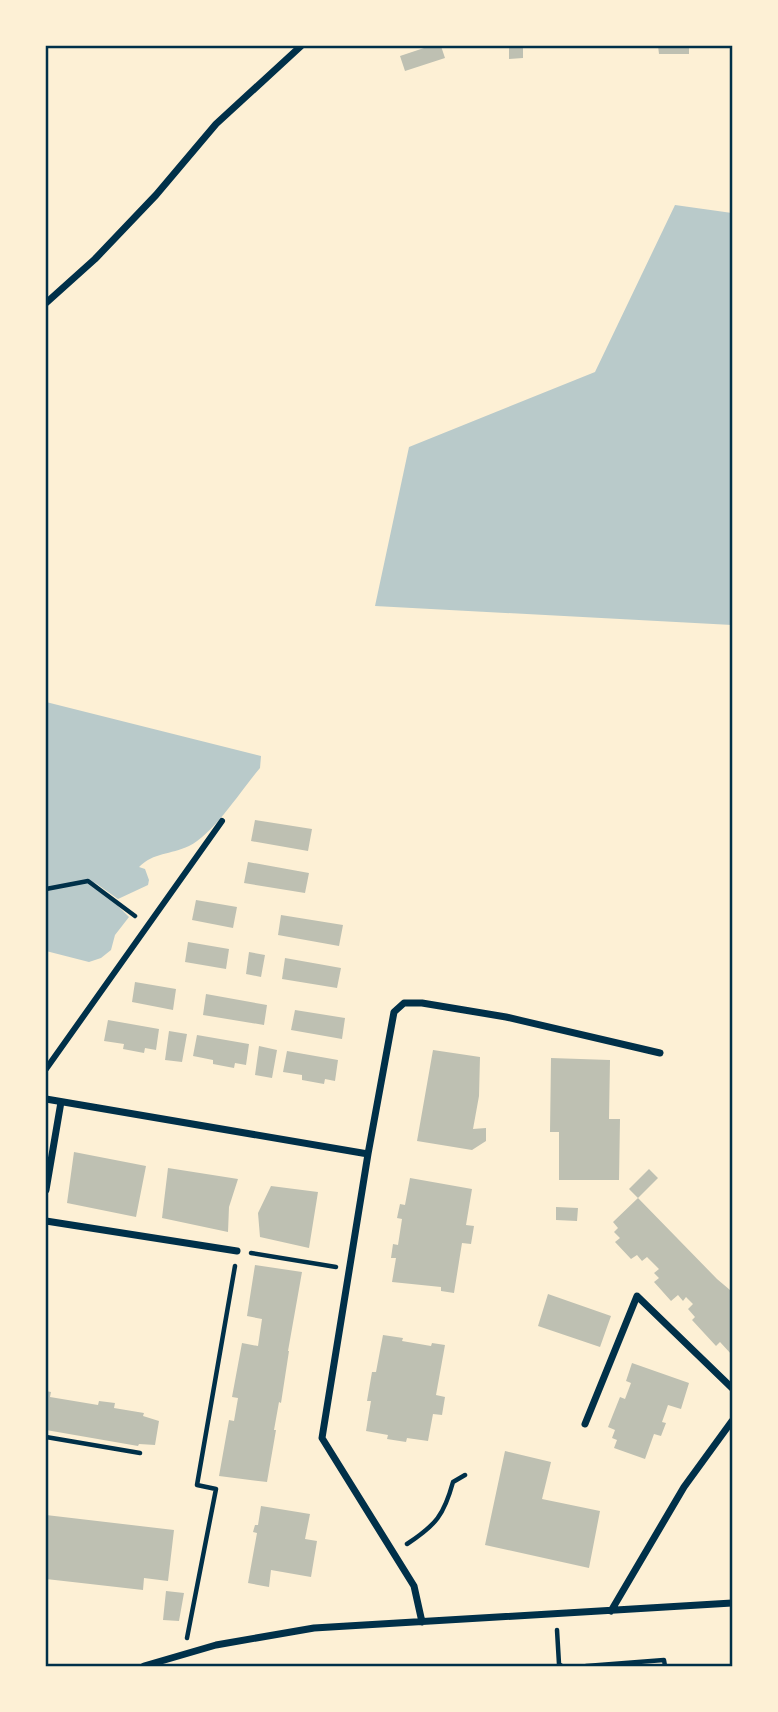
<svg xmlns="http://www.w3.org/2000/svg" width="778" height="1712" font-family="Ubuntu,sans-serif">
<rect width="100%" height="100%" fill="#fdf0d5"/>
<!-- green -->
<path fill="#b9caca" d="M675,205L732,213V625L375,606L409,447L595,372Z
M46,702L261,756L260,768C242,789 213,835 189,846C170,855 154,852 139,867L145,869L149,880L148,885L118,899L94,882L129,917L115,935L111,950L101,958L89,962L46,951Z"/>
<!-- building -->
<path fill="#bec0b2" d="M430,46H441L445,58L405,71L400,56Z
M509,46H523V58L509,59Z
M658,46H689V54H659Z
M255,820L312,829L308,851L251,841Z
M248,862L309,873L305,893L244,883Z
M196,900L237,907L233,928L192,920Z
M281,915L343,925L339,946L278,935Z
M188,942L229,949L226,969L185,962Z
M249,952L265,955L261,977L246,974Z
M285,958L341,968L337,988L282,979Z
M135,982L176,989L173,1010L132,1002Z
M206,994L267,1005L264,1025L203,1015Z
M295,1010L345,1018L342,1039L291,1030Z
M108,1020L159,1029L156,1050L145,1048L144,1053L123,1049L124,1044L104,1041Z
M169,1031L187,1034L182,1062L165,1060Z
M197,1035L249,1044L246,1065L235,1063L234,1068L213,1064V1060L193,1056Z
M259,1046L277,1050L272,1078L255,1075Z
M433,1050L480,1057L479,1096L473,1129L486,1128V1141L472,1150L417,1141Z
M287,1051L338,1060L335,1081L325,1079L324,1084L302,1080V1075L283,1072Z
M551,1058L610,1060L609,1119H620L619,1180H559V1132H550Z
M74,1152L146,1166L136,1217L67,1203Z
M168,1168L238,1179L229,1207L228,1232L162,1218Z
M649,1169L658,1178L638,1198L717,1279L730,1290L732,1287V1355L720,1342L716,1346L692,1320L695,1317L688,1309L693,1304L686,1297L683,1301L678,1295L671,1301L654,1282L659,1278L654,1273L659,1269L647,1257L642,1261L637,1255L631,1259L615,1242L620,1238L614,1232L618,1228L613,1222L638,1198L629,1189Z
M410,1178L472,1189L466,1225L474,1226L471,1244L462,1243L454,1293L441,1291V1287L392,1282L396,1258H391L393,1244L398,1245L402,1219L397,1218L400,1204L405,1205Z
M271,1186L318,1192L309,1248L260,1237L258,1213Z
M556,1207L578,1208L577,1221L556,1220Z
M255,1265L302,1272L288,1351H289L281,1403L279,1402L274,1430H276L267,1482L219,1476L229,1420L234,1421L238,1398L232,1397L242,1343L258,1346L262,1319L247,1316Z
M548,1294L611,1316L600,1347L538,1326Z
M383,1335L403,1338L402,1341L431,1346L432,1343L445,1345L436,1395L445,1397L442,1415L433,1414L428,1441L407,1438L406,1442L387,1439L388,1435L366,1431L371,1401H367L372,1372H376Z
M632,1363L689,1383L681,1409L668,1405L662,1422L666,1423L661,1436L654,1434L645,1459L614,1448L617,1440L612,1438L615,1430L608,1427L620,1397L625,1399L631,1383L626,1381Z
M46,1391L51,1392L50,1397L98,1405L99,1401L115,1403L114,1408L144,1413L143,1416L159,1421L155,1445L139,1444L138,1446L46,1430Z
M505,1451L551,1462L542,1499L600,1511L589,1568L485,1545Z
M261,1506L310,1514L305,1539L317,1541L311,1577L271,1570L269,1587L248,1583L257,1533L253,1532L255,1525H258Z
M46,1515L174,1530L168,1581L144,1578L143,1590L46,1579Z
M166,1591L184,1593L179,1621L163,1620Z"/>
<g fill="none" stroke-linecap="round" stroke-linejoin="round">
<!-- path -->
<path stroke="#003049" stroke-width="4.5" d="M46,889L88,881L135,916
M251,1253L336,1267
M46,1437L140,1453
M407,1544C436,1525 444,1515 453,1482L465,1475
M557,1630L559,1664L562,1666
M187,1638L216,1489L197,1485L235,1266
M586,1666L664,1660L665,1666"/>
<!-- pedestrian -->
<path stroke="#003049" stroke-width="6" d="M46,1069L222,821"/>
<!-- minor -->
<path stroke="#003049" stroke-width="7" d="M46,303L95,259L156,195L216,124L301,46
M46,1099L368,1154
M46,1190L61,1102
M46,1221L237,1251
M585,1424L637,1296L732,1388
M611,1611L684,1487L732,1421
M422,1622L414,1586L322,1438L368,1154L394,1012L404,1003H422L506,1017L660,1053
M144,1666L216,1645L314,1628L732,1603"/>
</g>
<!-- border -->
<rect width="778" height="1712" fill="none" stroke="#fdf0d5" stroke-width="94"/>
<rect x="47" y="47" width="684" height="1618" fill="none" stroke="#003049" stroke-width="2.5"/>
</svg>
